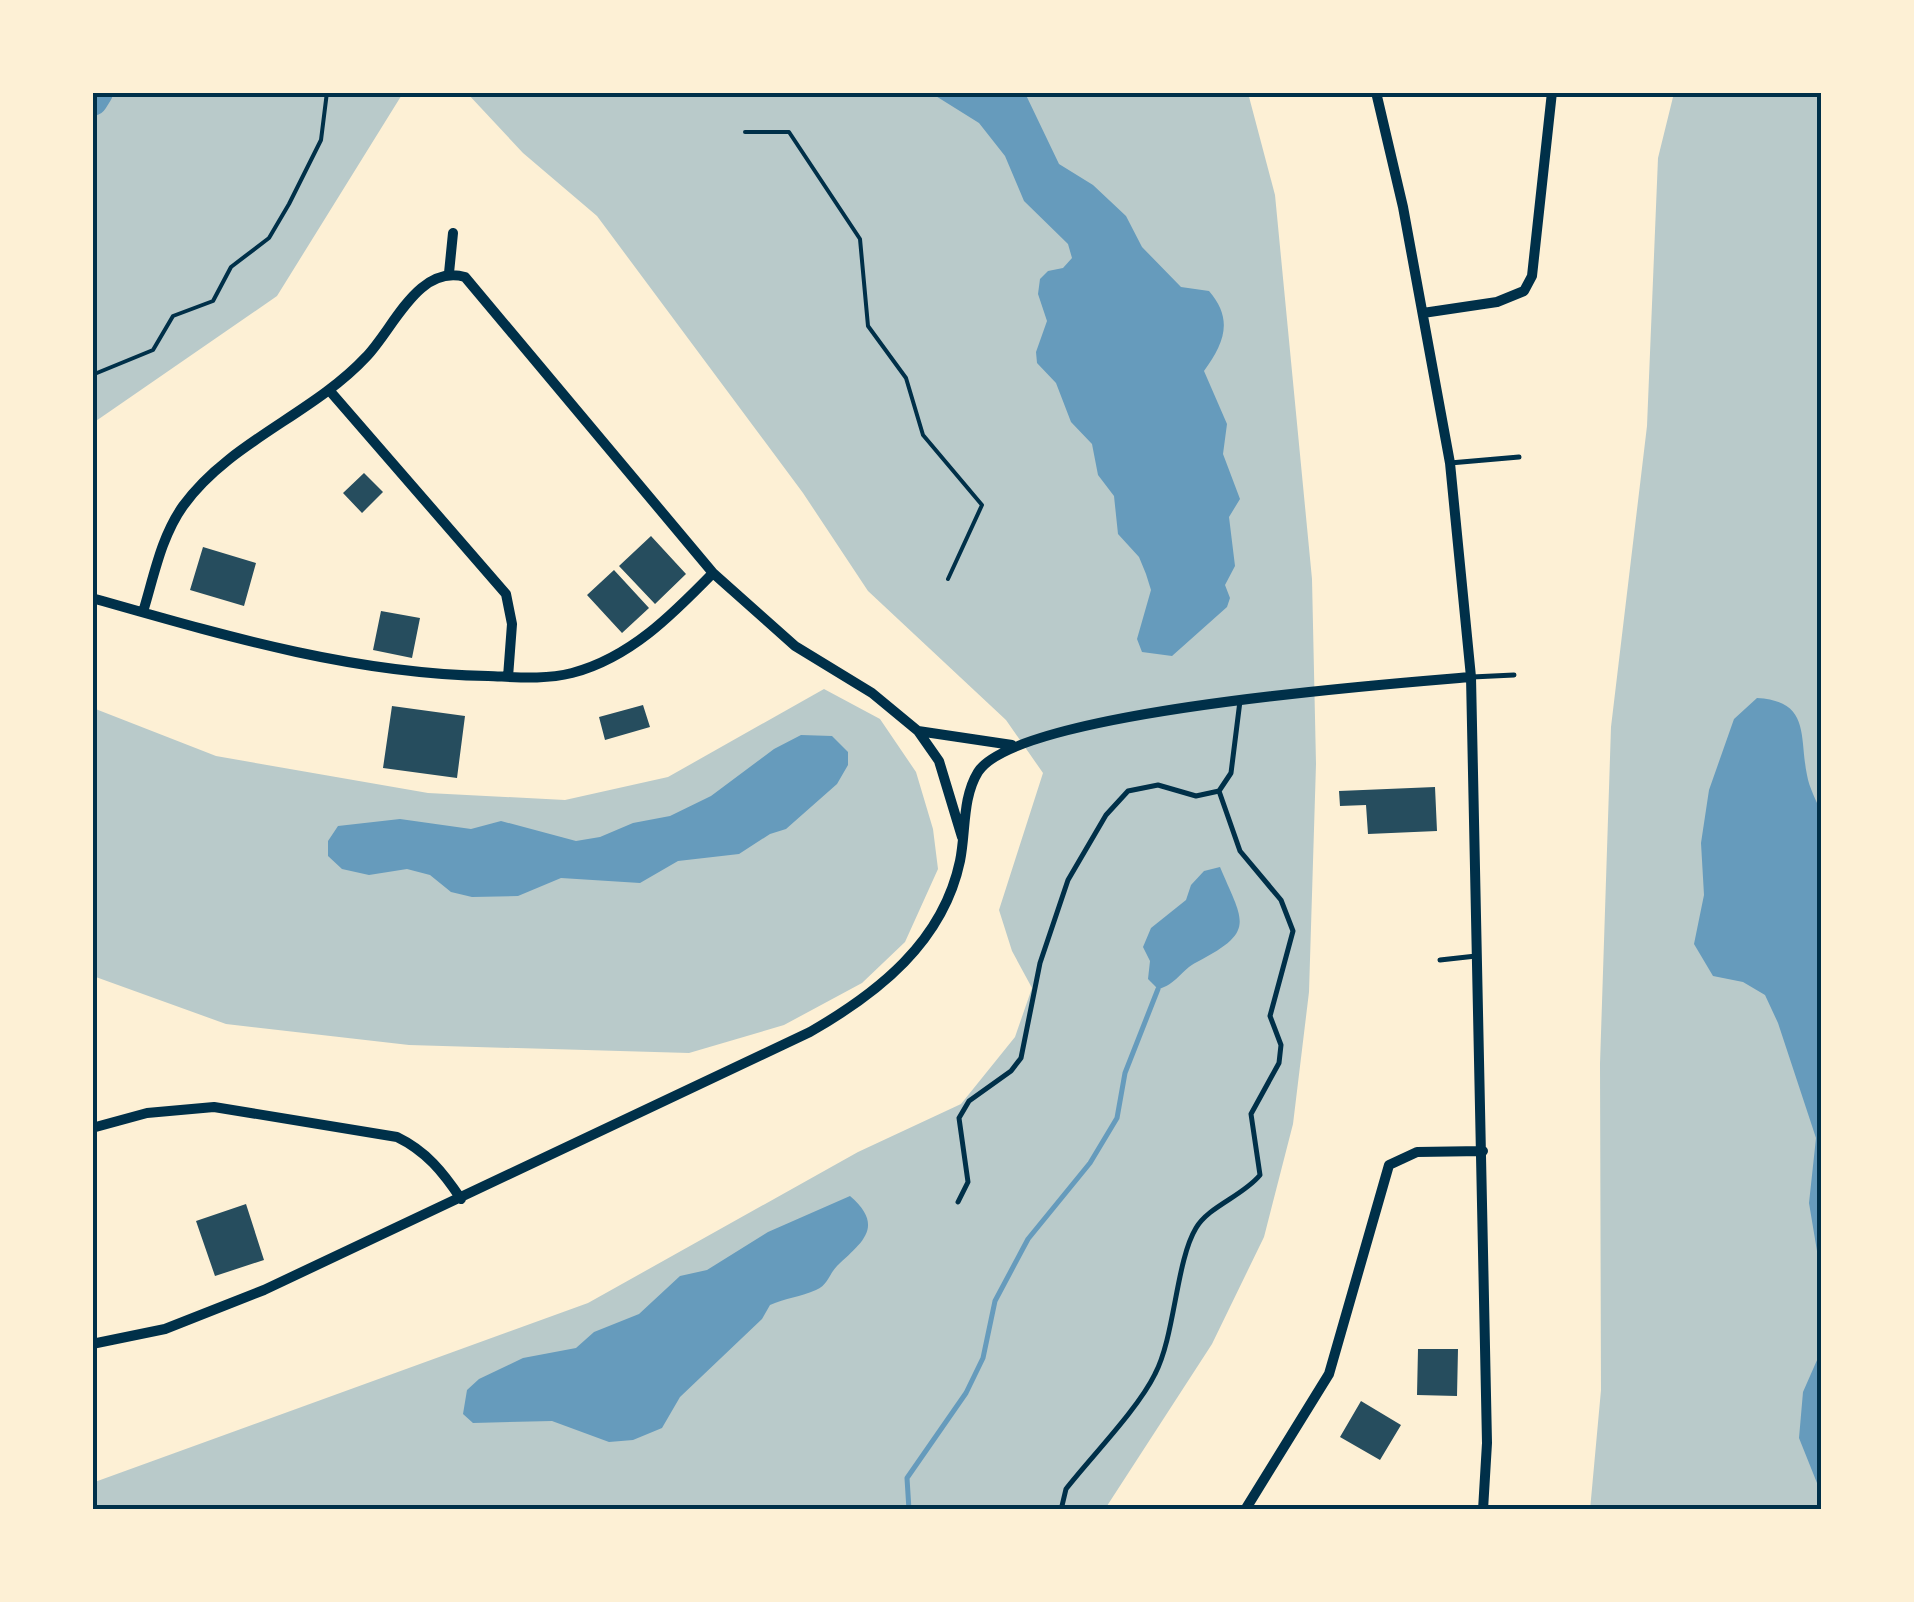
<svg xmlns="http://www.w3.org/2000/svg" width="1914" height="1602" font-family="'Space Grotesk',sans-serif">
<rect width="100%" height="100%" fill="#fdf0d5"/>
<!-- green -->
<path fill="#b9caca" d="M97,93H403L277,296L93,423L92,100Z
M467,93H1248L1275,195L1312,579L1316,764L1309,992L1293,1124L1264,1237L1212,1344L1105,1509L93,1510L92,1483L588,1303L858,1152L961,1104L1015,1037L1032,988L1012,951L999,910L1043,773L1006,720L868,591L803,493L597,216L523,153Z
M1674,93H1821V1509L1590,1510L1601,1390L1600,1064L1611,727L1647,426L1658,158Z
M824,689L880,719L916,772L933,829L938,869L905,942L862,983L784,1025L689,1053L409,1045L226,1024L93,976V708L216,756L428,793L565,800L668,777Z"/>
<!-- water -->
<path fill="#669bbc" d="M931,93H1025L1059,164L1093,185L1126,216L1142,247L1181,287L1209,291C1234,320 1224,343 1204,371L1227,424L1223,454L1240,499L1229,517L1235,566L1225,585L1230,598L1227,607L1172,656L1142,652L1137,639L1151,590L1146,574L1139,557L1118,534L1114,496L1098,475L1092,444L1071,422L1056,383L1037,363L1036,352L1047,321L1038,294L1040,279L1048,271L1063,268L1072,258L1068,244L1024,201L1005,156L979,123Z
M1757,698C1811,701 1799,737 1807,775C1809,788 1817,801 1821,813V1275L1809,1203L1816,1138L1778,1023L1765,995L1743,982L1713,976L1694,944L1704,895L1701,843L1709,790L1734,719Z
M801,735L832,736L848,752V765L837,784L786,829L770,834L739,854L678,861L640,883L561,878L518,896L472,897L451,892L430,875L407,869L369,875L342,869L328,856V841L338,826L400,819L471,829L501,821L576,841L600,837L633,823L670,816L711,796L774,749Z
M1220,867C1243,922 1257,931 1197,962C1181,970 1176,985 1158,989L1148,979L1150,961L1143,947L1151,928L1186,900L1191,885L1204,871Z
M850,1196C886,1227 861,1243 837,1266C829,1274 828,1285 816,1290C801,1297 785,1298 770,1305L762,1319L680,1397L662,1428L633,1440L609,1442L552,1421L473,1423L463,1414L467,1390L479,1379L523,1358L576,1348L594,1332L639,1314L680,1276L707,1270L768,1232Z
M1821,1351V1493L1799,1438L1803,1392Z"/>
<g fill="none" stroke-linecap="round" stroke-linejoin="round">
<!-- stream -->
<path stroke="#669bbc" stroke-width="5" d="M909,1510L907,1478L966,1393L983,1358L995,1301L1028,1239L1090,1163L1117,1118L1125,1073L1158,989"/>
<!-- river -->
<path stroke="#669bbc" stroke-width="32" d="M92,100L97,92"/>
</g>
<!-- building -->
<path fill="#264d5e" d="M364,473L383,492L362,513L343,493Z
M651,536L686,574L655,604L619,566Z
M203,547L256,563L244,606L190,590Z
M614,570L649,608L622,633L587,595Z
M381,611L420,618L412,658L373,650Z
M643,705L650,727L605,740L599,717Z
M392,706L465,716L457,778L383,768Z
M1435,787L1437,831L1368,834L1366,805L1340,806L1339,791Z
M246,1204L264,1260L215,1276L196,1221Z
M1418,1349H1458L1457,1396L1417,1395Z
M1361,1401L1401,1425L1380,1460L1340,1437Z"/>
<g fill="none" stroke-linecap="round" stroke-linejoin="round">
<!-- path -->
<path stroke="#003049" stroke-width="4" d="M745,132H789L860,239L868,326L906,378L923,435L982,505L948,579
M92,375L153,350L173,316L213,301L231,267L269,238L289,204L321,140L327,92"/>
<!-- service -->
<path stroke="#003049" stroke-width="5" d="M1450,463L1519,457
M1472,677L1514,675
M1440,960L1476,956
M958,1202L968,1182L959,1118L969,1101L1011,1071L1021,1058L1040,963L1068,880L1106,815L1128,791L1158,785L1196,796L1219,791L1231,773L1240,701
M1061,1510L1066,1489C1091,1457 1138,1409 1155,1374C1175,1336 1176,1261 1196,1228C1209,1206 1243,1196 1260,1175L1251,1114L1279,1063L1281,1045L1270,1016L1293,931L1281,900L1240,851L1219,791"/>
<!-- minor -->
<path stroke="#003049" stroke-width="10" d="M1376,92L1403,207L1450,463L1471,677L1487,1443L1483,1510
M449,273L453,233
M1423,313L1497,302L1524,291L1532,276L1552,92
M329,390L506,594L512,624L508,677
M92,598C222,635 353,674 488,676C516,677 544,680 572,673C630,658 673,614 713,573
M143,612C154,576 161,537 183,506C229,442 313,414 366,357C394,328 418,264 465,277L713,573L795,646L872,693L918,731L939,761L962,837
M918,731L1012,745
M92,1128L147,1113L214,1107L397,1137C426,1151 443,1172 461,1199
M92,1344L165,1329L264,1290L810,1032C878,993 943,942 960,861C966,832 962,798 978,772C1017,711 1389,684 1471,677
M1245,1510L1329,1374L1389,1165L1417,1152L1483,1151"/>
</g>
<!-- border -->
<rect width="1914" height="1602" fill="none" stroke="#fdf0d5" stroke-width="190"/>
<rect x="95" y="95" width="1724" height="1412" fill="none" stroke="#003049" stroke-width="4"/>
</svg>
